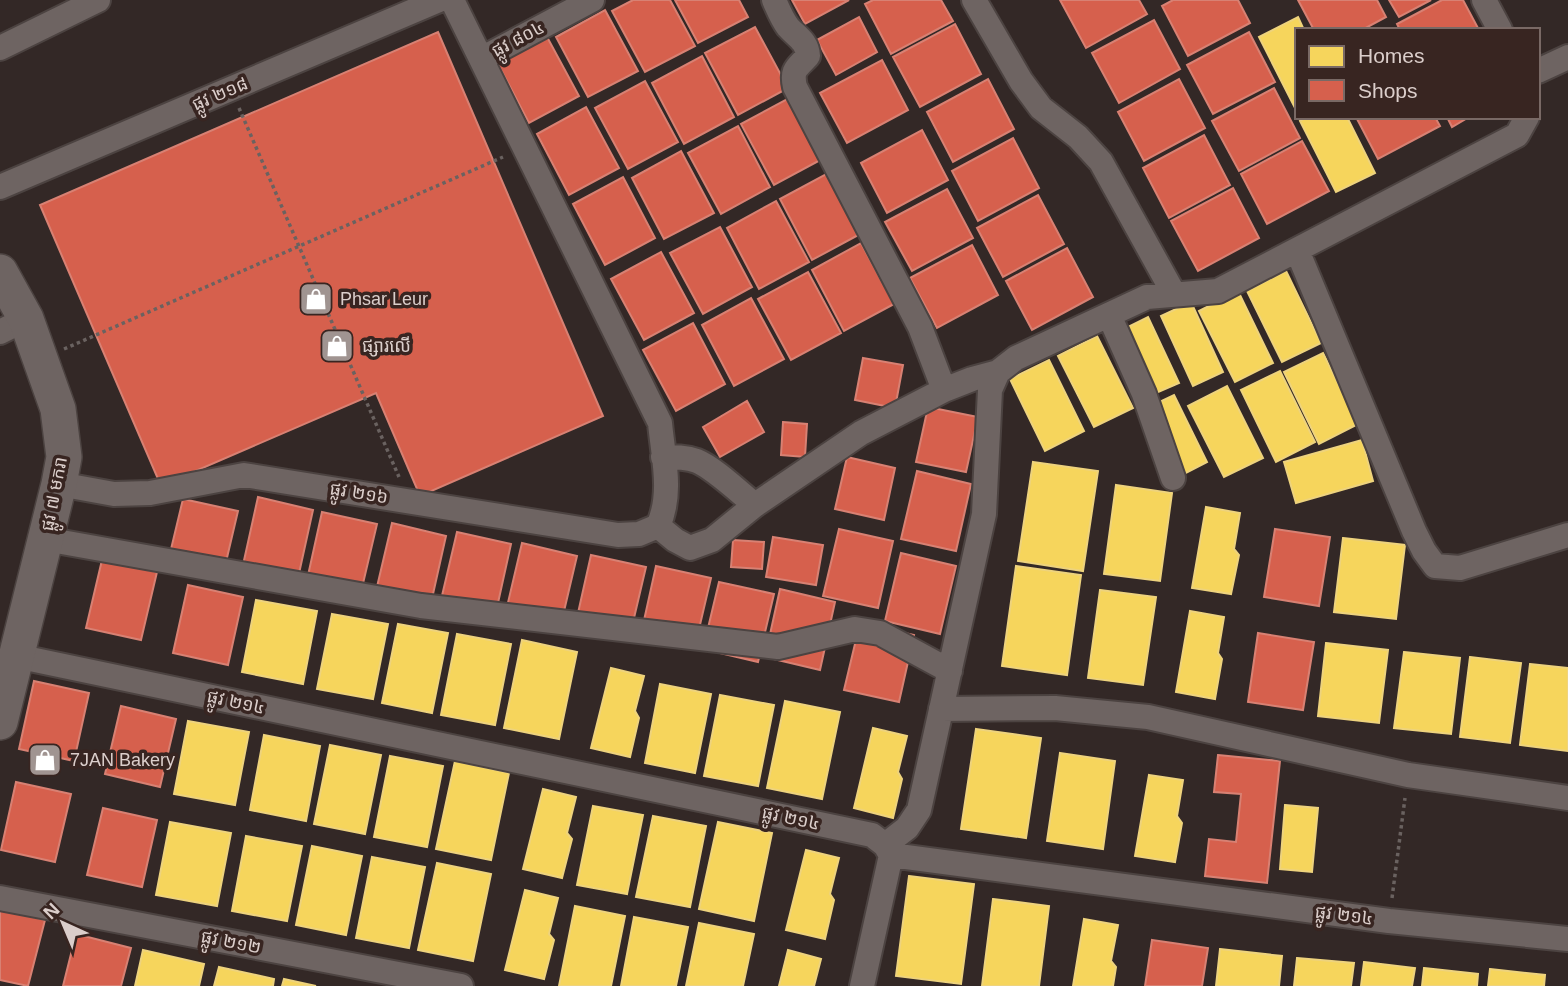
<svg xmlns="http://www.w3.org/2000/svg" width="1568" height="986" font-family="Arial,'Noto Sans Khmer',sans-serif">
<rect width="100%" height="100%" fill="#332826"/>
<!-- homes -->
<path fill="#f6d55c" stroke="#eed37d" stroke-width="2" d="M1298,17L1304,30H1297V107L1295,108L1259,37Z
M1307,117H1347L1375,173L1336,192L1300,121Z
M1286,271L1321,343L1282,362L1247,291Z
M1238,291L1273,363L1235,382L1199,311Z
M1191,302L1223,372L1193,386L1161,316Z
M1148,317L1179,383L1156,393L1126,328Z
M1097,336L1133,408L1094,427L1058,356Z
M1323,353L1358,424L1319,444L1284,372Z
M1049,360L1084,431L1045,451L1010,379Z
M1280,371L1315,442L1276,462L1241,390Z
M1227,386L1263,458L1224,477L1188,406Z
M1174,395L1207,462L1184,474L1151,406Z
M1362,440L1373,481L1296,503L1284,462Z
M1033,462L1098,471L1083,571L1018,561Z
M1116,485L1172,493L1160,581L1104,574Z
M1206,507L1240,513L1234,549L1239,555L1231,594L1192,588Z
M1343,538L1405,545L1396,619L1334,612Z
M1016,566L1081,575L1067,675L1002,666Z
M1100,590L1156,597L1143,685L1088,678Z
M256,600L317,611L303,684L242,672Z
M1190,611L1224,617L1218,653L1222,659L1215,699L1176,692Z
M332,614L388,624L373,699L317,689Z
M398,624L448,633L432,713L382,703Z
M457,634L511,644L495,725L441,715Z
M522,640L577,652L559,739L504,728Z
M1326,643L1388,650L1379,723L1318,716Z
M1404,652L1460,658L1451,734L1394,728Z
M1470,657L1521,663L1510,743L1460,737Z
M1530,664L1568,668V751L1520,745Z
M611,668L644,676L635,711L639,718L630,757L591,748Z
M660,684L711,694L695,773L645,763Z
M720,695L774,705L758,786L704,776Z
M785,701L840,712L822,799L767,788Z
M188,721L249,732L235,805L174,794Z
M873,728L907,736L898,772L902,779L893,818L854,808Z
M976,729L1041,738L1026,838L961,829Z
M264,735L320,746L306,821L250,810Z
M330,745L381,755L365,834L314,824Z
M1060,753L1115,761L1103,849L1047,841Z
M390,756L443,766L427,847L374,837Z
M455,761L509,773L491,860L436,849Z
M1149,775L1183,780L1177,816L1182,823L1175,862L1135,856Z
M543,789L576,797L567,833L572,839L562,878L523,869Z
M1285,805L1318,808L1312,872L1280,869Z
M593,806L643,815L627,894L577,885Z
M653,816L706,826L690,907L636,897Z
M170,822L231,833L217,906L156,895Z
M718,822L772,833L754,921L699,909Z
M246,836L302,846L287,921L232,911Z
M312,846L362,856L346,935L296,925Z
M806,850L839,858L830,894L834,900L825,939L786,930Z
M372,857L425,867L409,948L356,938Z
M437,863L491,874L473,961L418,950Z
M909,876L974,884L961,984L896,976Z
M525,890L558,898L549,934L554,940L544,979L505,970Z
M993,899L1049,906L1039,986H982Z
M575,906L625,916L611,986H559Z
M634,917L688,927L676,986H621Z
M1084,919L1118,925L1111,961L1116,967L1113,986H1073Z
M699,923L754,934L743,986H686Z
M1220,949L1282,956L1279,986H1216Z
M143,950L204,964L199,986H135Z
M788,950L821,959L814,986H779Z
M1297,958L1354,963L1351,986H1294Z
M1364,962L1415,968L1412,986H1361Z
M219,967L274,979L273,986H214Z
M1424,968L1478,974L1477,986H1422Z
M1490,969L1545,975L1544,986H1488Z
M284,979L316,986H282Z"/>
<!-- shops -->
<path fill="#d6604d" stroke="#d88173" stroke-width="2" d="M633,0H670L695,46L645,72L612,11Z
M675,0H739L748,17L698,43Z
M792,0H849L805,24Z
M873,0H941L953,21L891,54L865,4Z
M1060,0H1139L1147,14L1086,48Z
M1173,0H1238L1250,23L1188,56L1162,6Z
M1298,0H1377L1386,17L1362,30H1314Z
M1389,0H1431L1399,17Z
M1442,0H1463L1479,30H1400L1397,24Z
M605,10L638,71L588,97L556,37Z
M859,17L877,52L836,75L817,40Z
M1154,20L1180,69L1119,103L1092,53Z
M955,24L981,74L920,107L893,57Z
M755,27L788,88L738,115L705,53Z
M438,32L603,416L420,496L376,393L161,486L40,205Z
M1249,32L1275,82L1213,114L1187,65Z
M546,35L579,96L529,123L497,62Z
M702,56L734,117L684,144L652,83Z
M882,60L908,110L847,143L820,93Z
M988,79L1014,129L953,162L927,112Z
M1179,79L1205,128L1144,161L1118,112Z
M645,81L678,142L628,169L595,108Z
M1274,88L1300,138L1239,171L1212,121Z
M791,97L824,158L774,185L741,124Z
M586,107L619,168L569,195L537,134Z
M1356,117H1435L1440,126L1378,159Z
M1447,117H1469L1452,127Z
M738,126L770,187L721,214L688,153Z
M922,130L948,180L887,213L861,163Z
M1204,135L1230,185L1169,218L1143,168Z
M1013,138L1039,188L978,221L952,171Z
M1302,141L1329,191L1267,224L1241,174Z
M681,151L714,213L664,239L632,178Z
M830,172L862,233L812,260L780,199Z
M623,177L655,238L605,265L573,204Z
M1233,188L1259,238L1198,271L1171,221Z
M947,189L973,238L912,271L885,222Z
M1038,195L1064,244L1003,277L977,228Z
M776,201L809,262L759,289L727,228Z
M720,227L752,287L703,314L670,253Z
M861,243L894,304L844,331L812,270Z
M972,245L998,295L937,328L910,278Z
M1067,248L1093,297L1032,330L1006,281Z
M661,252L694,313L644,340L611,279Z
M808,272L841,333L791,360L758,299Z
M751,298L784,359L734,386L702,325Z
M693,323L725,384L676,411L643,350Z
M863,358L903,365L895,408L855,400Z
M747,401L764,432L720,457L703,427Z
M928,407L978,417L966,472L916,462Z
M783,422L807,424L805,457L781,455Z
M847,457L895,468L884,520L835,509Z
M917,471L971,484L956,551L901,539Z
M258,497L313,510L298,578L243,565Z
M183,499L238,511L222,579L167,566Z
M322,512L377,524L361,592L307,580Z
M392,523L446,536L431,603L376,591Z
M839,529L893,541L878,608L823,596Z
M1275,529L1330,537L1319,606L1264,597Z
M457,532L511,544L496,612L441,600Z
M773,537L823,545L816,585L766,577Z
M733,540L764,542L762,569L731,567Z
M522,543L577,556L561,624L506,611Z
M901,553L956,566L940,634L885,621Z
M591,555L646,567L630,635L576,622Z
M102,560L157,572L141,640L86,628Z
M656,566L711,578L695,646L641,634Z
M719,582L774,594L758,662L703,649Z
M188,585L243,597L228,665L173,653Z
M780,589L835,602L820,670L765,657Z
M860,623L914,635L899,702L844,690Z
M1258,633L1314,642L1303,710L1248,702Z
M34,681L89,693L74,761L19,749Z
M121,706L176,719L160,787L105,774Z
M1218,755L1280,761L1267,883L1205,876L1209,839L1236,842L1241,794L1214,792Z
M16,782L71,794L55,862L1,850Z
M103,808L157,820L142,887L87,875Z
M0,908L45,920L28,986L0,980Z
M76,934L131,948L121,986H63Z
M1152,940L1208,948L1202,986H1145Z"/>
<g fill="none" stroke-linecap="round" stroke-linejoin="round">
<defs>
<path id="street" d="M452,0L660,423C663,456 673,494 658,526
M774,0C778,9 782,19 788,27C797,37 807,41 808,56C797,68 791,69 795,87L920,327L944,390L972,379L998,372L1016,358L1147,297L1218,291L1517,135L1527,117
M974,0L1021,81L1041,108L1078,137L1101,162L1174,294
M1484,0L1500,30
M0,48L98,0
M481,59L592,0
M1538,71L1568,57
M0,187L439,0
M1297,250L1414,531L1424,551L1435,566L1460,568L1568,535
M1109,315L1144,394L1173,478
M0,332L26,319
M663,457C674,457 686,457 697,461C714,468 740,493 755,505
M59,484L114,494L150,493L244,475L618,535L639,534L658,526
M658,526L675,540L690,548L712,540L755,505L861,433L944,390
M45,539L421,606L778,647L855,629L880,633L950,671
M16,656L872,835L885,845L891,855
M941,709L1055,708L1148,717L1408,775L1568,798
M885,845L907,828L919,810L984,514L990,390L998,372
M891,855L1389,921L1568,939
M0,898L461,986
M862,986L891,855"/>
<path id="secondary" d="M0,272L26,319L58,409L64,457L59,484L0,722"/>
</defs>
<!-- street casing -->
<use href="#street" stroke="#4c4341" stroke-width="28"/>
<!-- secondary casing -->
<use href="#secondary" stroke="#4c4341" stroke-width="38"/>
<!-- path -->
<path stroke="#6a6260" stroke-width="3.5" stroke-dasharray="3.5 3.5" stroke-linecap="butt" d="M239,108L399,477
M64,349L503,157
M1392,898L1405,798"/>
<!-- street -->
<use href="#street" stroke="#6e6462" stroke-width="24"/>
<!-- secondary -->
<use href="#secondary" stroke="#6e6462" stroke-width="35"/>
</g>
<!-- icons -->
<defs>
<symbol id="shop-square" viewBox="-11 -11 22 22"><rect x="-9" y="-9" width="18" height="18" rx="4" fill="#a09491" stroke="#382521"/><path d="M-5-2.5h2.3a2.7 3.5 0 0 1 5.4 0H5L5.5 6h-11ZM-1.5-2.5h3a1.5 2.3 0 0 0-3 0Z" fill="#fff"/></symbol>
</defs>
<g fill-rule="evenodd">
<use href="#shop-square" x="297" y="280" width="38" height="38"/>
<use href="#shop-square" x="318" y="327" width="38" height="38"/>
<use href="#shop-square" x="26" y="741" width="38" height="38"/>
</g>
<g text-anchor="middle" stroke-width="7" stroke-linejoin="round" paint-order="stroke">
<!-- street labels -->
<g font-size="18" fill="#dbcecb" stroke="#382521">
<text transform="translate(518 39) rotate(-28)" y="6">ផ្លូវ ៨០៤</text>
<text transform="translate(220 94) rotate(-23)" y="6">ផ្លូវ ២១៨</text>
<text transform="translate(359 493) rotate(9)" y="6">ផ្លូវ ២១៦</text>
<text transform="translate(54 494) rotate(-79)" y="6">ផ្លូវ ៧ មករា</text>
<text transform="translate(236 702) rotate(12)" y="6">ផ្លូវ ២១៤</text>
<text transform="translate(791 818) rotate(12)" y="6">ផ្លូវ ២១៤</text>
<text transform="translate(1344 915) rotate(7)" y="6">ផ្លូវ ២១៤</text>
<text transform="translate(231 942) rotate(11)" y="6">ផ្លូវ ២១២</text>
</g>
<!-- poi labels -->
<g font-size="18" fill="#dbcecb" stroke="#382521" text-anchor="start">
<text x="340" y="305">Phsar Leur</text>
<text x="362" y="352">ផ្សារលើ</text>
<text x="70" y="766">7JAN Bakery</text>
</g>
</g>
<!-- legend -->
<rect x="1295" y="28" width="245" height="91" fill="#382521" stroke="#796965" stroke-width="2"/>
<rect x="1309" y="46" width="35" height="21" fill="#f6d55c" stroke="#796965" stroke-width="2"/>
<text x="1358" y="63" font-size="21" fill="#dbcecb">Homes</text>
<rect x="1309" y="80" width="35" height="21" fill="#d6604d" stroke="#796965" stroke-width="2"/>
<text x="1358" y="98" font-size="21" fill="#dbcecb">Shops</text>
<!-- north arrow -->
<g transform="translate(63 923) rotate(316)" stroke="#382521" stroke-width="5" paint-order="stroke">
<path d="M0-5L12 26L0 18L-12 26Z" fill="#dbcecb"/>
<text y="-10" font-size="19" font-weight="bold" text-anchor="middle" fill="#dbcecb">N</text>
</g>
</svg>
